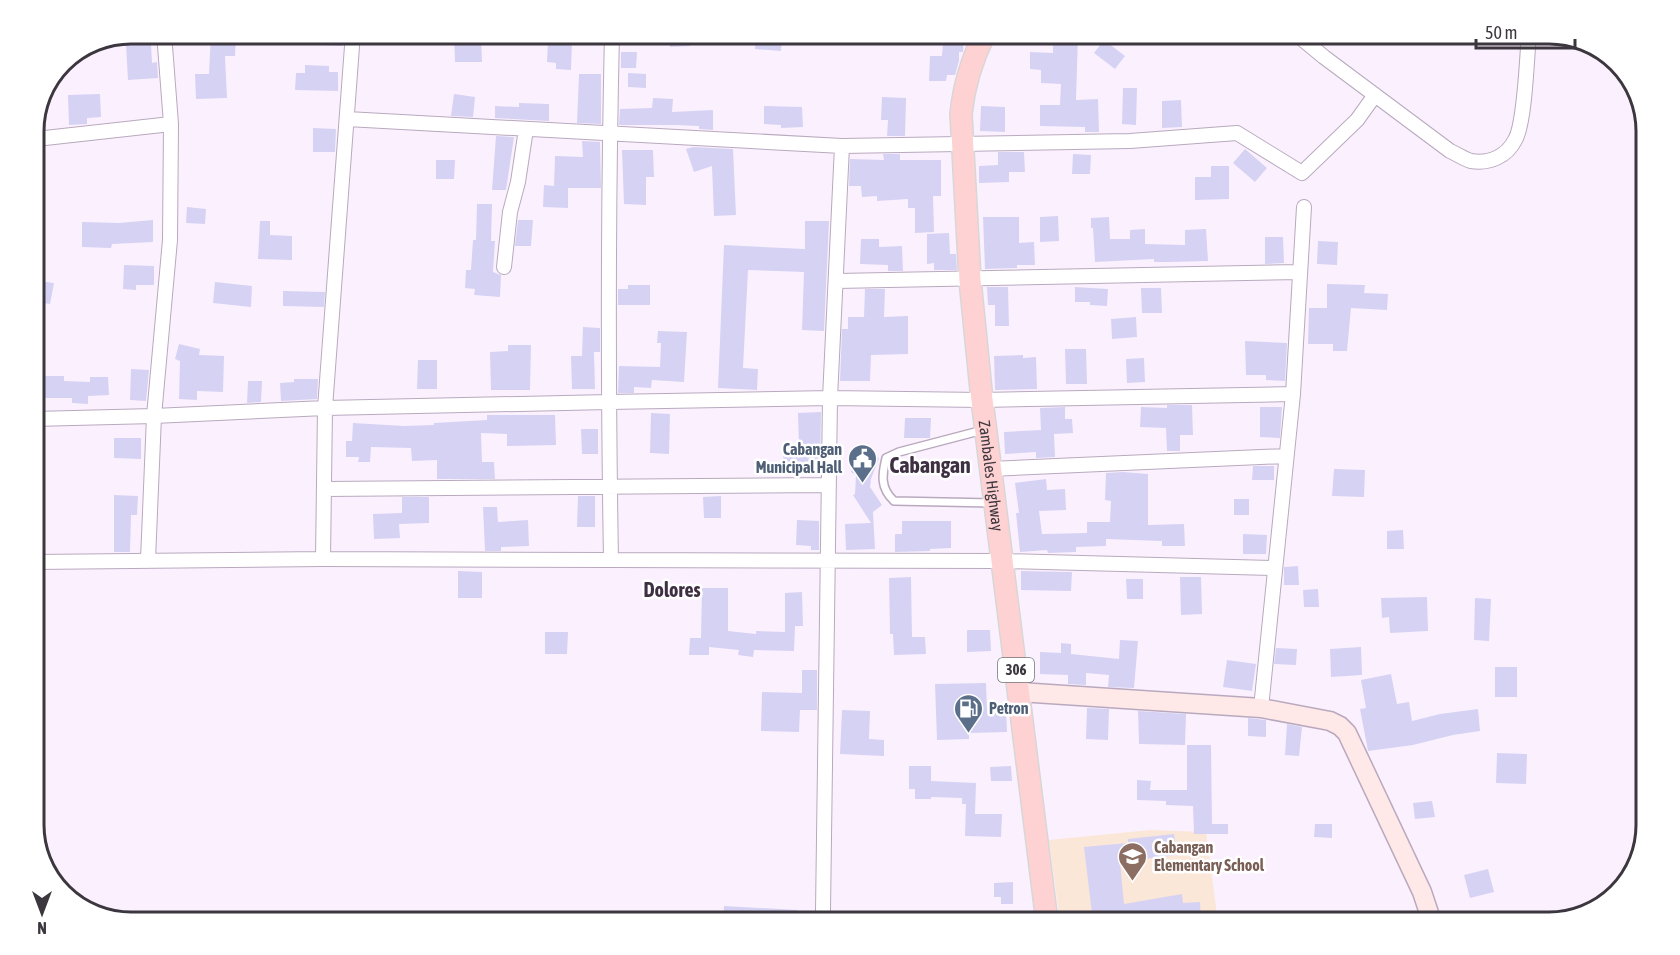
<svg xmlns="http://www.w3.org/2000/svg" width="1680" height="955" font-family="'Asap Condensed',sans-serif">
<rect width="100%" height="100%" fill="#fbf1fe"/>
<!-- education -->
<path fill="#fbe7d8" d="M1150,830L1206,832L1218,922H1060L1049,840Z"/>
<!-- building -->
<path fill="#d6d2f3" d="M211,33H226V35L236,36L235,56H225L227,98L196,99L195,74H209Z
M320,33H344L343,46L320,45Z
M362,33H379V43H361Z
M670,33H690V46L670,47Z
M756,33L782,35L781,51L755,49Z
M944,33H964L963,52H959V61L955,75H947L946,81H929L930,56H942Z
M481,35L482,62H455L454,36Z
M1053,35H1078L1076,100L1098,99L1099,132H1085V127L1040,126V105H1060L1061,84L1041,83V70L1030,69V52L1053,53Z
M1104,40L1125,56L1115,69L1094,53Z
M548,41L572,42L571,70L556,69V63L547,62Z
M151,44L152,63L157,62L158,78L128,80L126,45Z
M621,52H637L636,68H621Z
M305,65L329,66V72H338V91L295,90L296,73H305Z
M628,73L646,74V88L628,87Z
M579,74H601V124L577,123Z
M1123,88H1137L1136,125L1122,124Z
M100,94L101,117L87,118V124L69,125L68,95Z
M454,94L475,97L473,117L451,116Z
M882,97L906,98L905,136H887L888,120H881Z
M653,98L673,99L672,112L713,110V130L699,129V126L676,125H619L620,109L652,108Z
M1181,100L1182,127L1162,128V101Z
M519,103L549,104V121L495,118V106L519,107Z
M764,106L802,107L803,127L781,128V125L764,124Z
M981,106L1005,107V132L980,131Z
M313,128L336,129L335,152H313Z
M496,136L514,137L506,190H492Z
M582,141L600,142L601,188H568V208L543,207L544,185L554,186L555,156L583,157Z
M693,147L733,149L736,215L714,216L712,166L694,172L686,149Z
M1245,149L1267,168L1255,182L1233,163Z
M622,150H653L654,177H646V205L624,204Z
M998,152H1024L1025,172H1009V182L979,183V166L998,165Z
M883,154H900V160H941V196H933L934,232L915,233V208H908V199L877,201V196L862,197L861,186H849L850,159L884,160Z
M1073,154L1091,155L1090,174H1072Z
M436,160H455L454,179H436Z
M1211,166H1229V199L1195,200V177H1211Z
M477,204H492L491,241H495L493,272L501,275L500,297L474,295L475,289L465,288L466,270H471L473,240H476Z
M187,207L206,209L205,224L186,223Z
M1058,216L1059,241L1040,242V217Z
M983,217H1019V243L1034,242L1035,265H1017V268L985,269Z
M1109,217L1110,239H1130V230L1145,229V244L1185,245V230L1206,229L1208,261L1168,262H1154V259L1095,262L1093,228H1091V218Z
M153,220V242L112,244L111,248L82,247V222L119,223Z
M518,220H533L531,246H515Z
M260,221H270V235L292,236V260L258,259Z
M805,221H829L824,331L802,330L804,272L748,270L743,368L758,369L757,390L718,388L724,245L805,249Z
M949,233L950,254H956L957,270H934V263L927,264V234Z
M1265,237H1283L1284,263L1265,264Z
M861,239H879V247L902,246L903,271H888V265L860,264Z
M1318,241L1338,242L1337,265L1317,264Z
M124,265L154,266V285H136V290L123,289Z
M33,280L54,283L50,304L43,303L42,337H33Z
M215,282L252,286L251,307L213,303Z
M1327,284L1365,285L1364,293L1388,294L1387,310L1351,308L1347,351H1333V344H1308L1309,308H1327Z
M628,285H650V305H618V289H628Z
M987,287H1008L1009,326H995V305H988Z
M1075,287L1108,289L1107,306L1090,305V302H1075Z
M1141,288H1161L1162,313H1142Z
M865,289H885L884,317L908,316V354L871,355L870,381H840L842,329H848V317H864Z
M283,291L325,292L324,307L283,306Z
M1136,317L1137,337L1112,339L1111,319Z
M583,327L600,328V352H594L595,389H572L571,356H582Z
M658,331L687,332L684,382L652,380L651,388L634,387V393H618L619,366L660,367L661,343H657Z
M1245,341L1287,343L1285,381L1266,380V375H1246Z
M179,344L200,349L199,355L224,356L223,392L197,391V400L179,399L180,361L175,359Z
M508,345H531L530,390H491L490,352L508,351Z
M1065,349H1086L1087,384H1066Z
M1023,355V358L1036,357L1037,389L995,390L994,356Z
M1144,358L1145,382L1127,383L1126,359Z
M418,360H437V389H417Z
M131,369L149,370L146,401L130,400Z
M39,376H64V381L90,382V377H108L109,395L88,396V404L72,403V398H39Z
M294,379H318L317,399L281,401L280,383L294,382Z
M248,381H262L261,402L247,403Z
M1167,405H1192L1193,435H1180V451H1167L1166,428L1140,427L1141,407L1167,408Z
M1065,407V419H1072L1073,433L1054,434L1055,457L1036,458V452L1005,454L1004,432L1041,430L1040,408Z
M1260,407H1282L1280,438L1260,437Z
M821,412L820,464H815V471L784,472L783,449L799,448L798,413Z
M651,413L670,414L669,454L650,453Z
M487,415H555L556,445L507,446V434L481,433L482,462H494L495,479H437V460L412,461L411,448L371,447L370,462H358L359,457H346V441H352L353,423L404,426L434,425V423L487,420Z
M905,418H931L930,438H904Z
M581,429H598V454H582Z
M114,438H141V459L114,458Z
M859,451L879,458L871,479L870,487L882,505L873,512L875,549L846,550L845,524L871,523L853,495L855,494L856,475L851,472Z
M1253,466H1274V480H1252Z
M1334,469L1365,470L1364,497L1332,496Z
M1123,472L1148,474V525L1184,524L1185,546H1162V541L1106,539V546L1076,547V552L1048,553L1047,550L1020,552L1016,513H1019L1015,483L1046,479L1047,490L1065,489L1066,510L1039,511L1042,534L1087,533V522H1110L1111,501L1105,500L1106,473Z
M114,495L138,496L137,515H131L130,552H114Z
M578,496H595V527H577Z
M721,496V518H704L703,497Z
M402,497H429V523L399,524L400,538L374,539L373,514L402,513Z
M1234,499H1249V515H1234Z
M483,507H497L498,522L528,520L529,546L501,547V551H485Z
M797,520L819,521V550H811V546L796,545Z
M902,521H951V548L930,549V551L895,552V534H902Z
M1403,530L1404,549H1387V531Z
M1243,534L1267,535L1266,554H1243Z
M1298,566L1299,585H1284V567Z
M458,571L482,572V598H458Z
M1021,571L1072,572L1071,591L1021,590Z
M911,577L912,637H925L926,654L894,655L893,634H890L889,578Z
M1180,577H1201L1202,614L1181,615Z
M1126,579H1143V599H1127Z
M702,588H728V631L756,634V631L785,632V593L802,592L803,626H795L794,651L754,650L753,657L738,655L739,650L709,647V655H689L690,638H701Z
M1318,589L1319,607H1304L1303,590Z
M1427,597L1428,631L1390,633L1389,617L1382,618L1381,598Z
M1475,598L1491,599L1489,641L1474,640Z
M967,630H990L991,651L967,652Z
M545,632H568L567,654H545Z
M1120,640L1138,641L1134,688L1108,687L1109,675L1086,673V685L1068,684V675L1040,674V652L1061,653V643L1071,644V654L1119,659Z
M1361,647L1362,675L1331,677L1330,649Z
M1276,648L1297,649L1296,665L1274,664Z
M1227,660L1256,664L1252,691L1223,687Z
M1495,667H1517V697H1495Z
M802,670H817V710H800L799,732L761,731L762,692L802,693Z
M1391,674L1397,704L1409,702L1412,721L1440,714L1478,709L1480,731L1453,735L1413,745L1368,751L1360,709L1366,708L1361,680Z
M986,683L987,709H1006L1007,732L969,733V739L937,740L935,684Z
M1087,708L1109,709L1108,740L1086,739Z
M842,710L870,711L869,739L884,740V756L840,754Z
M1138,711L1186,714L1185,745L1139,744Z
M1248,718L1266,720V737L1248,736Z
M1287,724L1302,727L1299,756L1285,755Z
M1187,745H1211L1212,824H1228V834H1194L1193,806L1166,805V801L1137,800V780L1151,781L1150,790H1187Z
M1497,753L1527,754L1526,784L1496,783Z
M909,766H931V781L976,783L975,814H1002L1001,837L965,836L966,804H962V798L931,797V799H915V789H909Z
M1011,766L1012,781H991L990,767Z
M1432,801L1435,817L1415,819L1413,803Z
M1315,824H1332V838L1314,837Z
M1174,834L1177,855L1120,862L1124,904L1182,894L1183,903L1200,902L1201,922H1187L1186,917L1155,922H1093L1084,847L1128,843V839Z
M1488,869L1494,892L1470,898L1464,875Z
M1013,882V904H1001V897H994V883Z
M724,906L797,910V922H723Z"/>
<g fill="none" stroke-linecap="round" stroke-linejoin="round">
<defs>
<path id="lane" d="M983,430L899,452L886,458C882,475 880,488 894,501L992,503"/>
<path id="street" d="M1295,33L1324,57L1450,151C1457,154 1464,159 1471,161C1490,164 1507,156 1515,140C1525,124 1527,55 1529,33
M347,119L842,146L1130,141L1237,133L1302,173L1357,120L1375,95
M36,139L171,124
M504,267L510,212L518,182L526,129
M836,281L1300,272
M33,419L154,416L325,408L609,402L830,398L982,400L1293,394
M990,469L1286,456
M324,489L829,485
M323,559L325,408L353,33
M148,560L154,416L170,240L171,124L164,33
M611,560C608,384 608,208 612,33
M33,562L323,559L611,560L1002,561L1275,568
M1261,708L1293,394L1304,207
M823,911L830,398L842,146"/>
<path id="secondary" d="M1019,692L1261,708L1330,721L1340,726L1347,733L1422,892L1432,922"/>
<g id="primary">
<path id="s1" d="M985,33C972,59 964,84 961,114L970,280L982,400L1047,922"/>
</g>
</defs>
<!-- lane casing -->
<use href="#lane" stroke="#b9a9be" stroke-width="10"/>
<!-- street casing -->
<use href="#street" stroke="#b9a9be" stroke-width="16"/>
<!-- secondary casing -->
<use href="#secondary" stroke="#b9a9be" stroke-width="21"/>
<!-- primary casing -->
<use href="#primary" stroke="#d8d7d8" stroke-width="24"/>
<!-- lane -->
<use href="#lane" stroke="#fff" stroke-width="7"/>
<!-- street -->
<use href="#street" stroke="#fff" stroke-width="14"/>
<!-- secondary -->
<use href="#secondary" stroke="#fee8e8" stroke-width="18"/>
<!-- primary -->
<use href="#primary" stroke="#fed1d2" stroke-width="21"/>
</g>
<!-- icons -->
<defs>
<symbol id="civic-pin" viewBox="-11 -11 22 30"><path d="M0 17L-7.5 6A9.5 9.5 0 1 1 7.5 6Z" fill="#5c6f8a" stroke="#fff"/><path d="M-.6-6.5H3V-4.5H.6V-3L4-1V1h2V6H-6V1h2V-1L-.6-3ZM-1.2 2.5V6h2.4V2.5Z" fill="#fff"/></symbol>
<symbol id="fuel-pin" viewBox="-11 -11 22 30"><path d="M0 17L-7.5 6A9.5 9.5 0 1 1 7.5 6Z" fill="#5c6f8a" stroke="#fff"/><path d="M-5.5-6h7V0h2V4h1.3V-2.5L3-4.5l.8-.8L6-3V5H2.5V1h-1V6h-7ZM-4.2-4.7v3.2H.2V-4.7Z" fill="#fff"/></symbol>
<symbol id="school-pin" viewBox="-11 -11 22 30"><path d="M0 17L-7.5 6A9.5 9.5 0 1 1 7.5 6Z" fill="#8d6e63" stroke="#fff"/><path d="M0-5L7-2L0 1L-7-2ZM-4 1L0 2.5L4 1V4Q0 6-4 4Z" fill="#fff"/></symbol>
</defs>
<g fill-rule="evenodd">
<use href="#civic-pin" x="846" y="442" width="33" height="45"/>
<use href="#fuel-pin" x="952" y="692" width="33" height="45"/>
<use href="#school-pin" x="1116" y="840" width="33" height="45"/>
</g>
<g text-anchor="middle" stroke-width="5" stroke-linejoin="round" paint-order="stroke">
<!-- shield labels -->
<rect fill="#fff" stroke="#767278" stroke-width="1.5" x="998" y="658" width="36" height="24" rx="4.5"/>
<g font-size="15" font-weight="bold" fill="#3c363e">
<text x="1016" y="675">306</text>
</g>
<!-- service labels -->
<g font-size="16" font-weight="bold" fill="#4e5e75" stroke="#fff" text-anchor="end">
<text x="842" y="455">Cabangan<tspan x="842" dy="18">Municipal Hall</tspan></text>
<text x="989" y="714" text-anchor="start">Petron</text>
</g>
<!-- street labels -->
<g font-size="16" fill="#3c363e" stroke="#fff">
<text dy="6" stroke="none"><textPath href="#s1" startOffset="448">Zambales Highway</textPath></text>
</g>
<!-- education labels -->
<g font-size="16" font-weight="bold" fill="#785e54" stroke="#fff" text-anchor="start">
<text x="1154" y="853">Cabangan<tspan x="1154" dy="18">Elementary School</tspan></text>
</g>
<!-- quarter labels -->
<g font-size="20" font-weight="bold" fill="#3e3042" stroke="#fff">
<text x="672" y="597">Dolores</text>
</g>
<!-- district labels -->
<g font-size="22" font-weight="bold" fill="#3e3042" stroke="#fff">
<text x="930" y="473">Cabangan</text>
</g>
</g>
<!-- crop -->
<path d="M0 0H1680V955H0ZM131 44H1549A87 87 0 0 1 1636 131V825A87 87 0 0 1 1549 912H131A87 87 0 0 1 44 825V131A87 87 0 0 1 131 44Z" fill="#fff" fill-rule="evenodd"/>
<path fill="none" stroke="#3c363e" stroke-width="3" d="M131 44H1549A87 87 0 0 1 1636 131V825A87 87 0 0 1 1549 912H131A87 87 0 0 1 44 825V131A87 87 0 0 1 131 44Z"/>
<!-- north arrow -->
<g transform="translate(42 913) rotate(180)" stroke="#ffffff" stroke-width="4.5" paint-order="stroke">
<path d="M0-4.5L10 22L0 15L-10 22Z" fill="#3c363e"/>
<text y="-9" font-size="16" font-weight="bold" text-anchor="middle" fill="#3c363e">N</text>
</g>
<!-- scale -->
<path d="M1476 39v9h99v-9" fill="none" stroke="#3c363e" stroke-width="3"/>
<text x="1485" y="39" font-size="18" fill="#3c363e" stroke="#ffffff" stroke-width="4.5" paint-order="stroke">50 m</text>
</svg>
